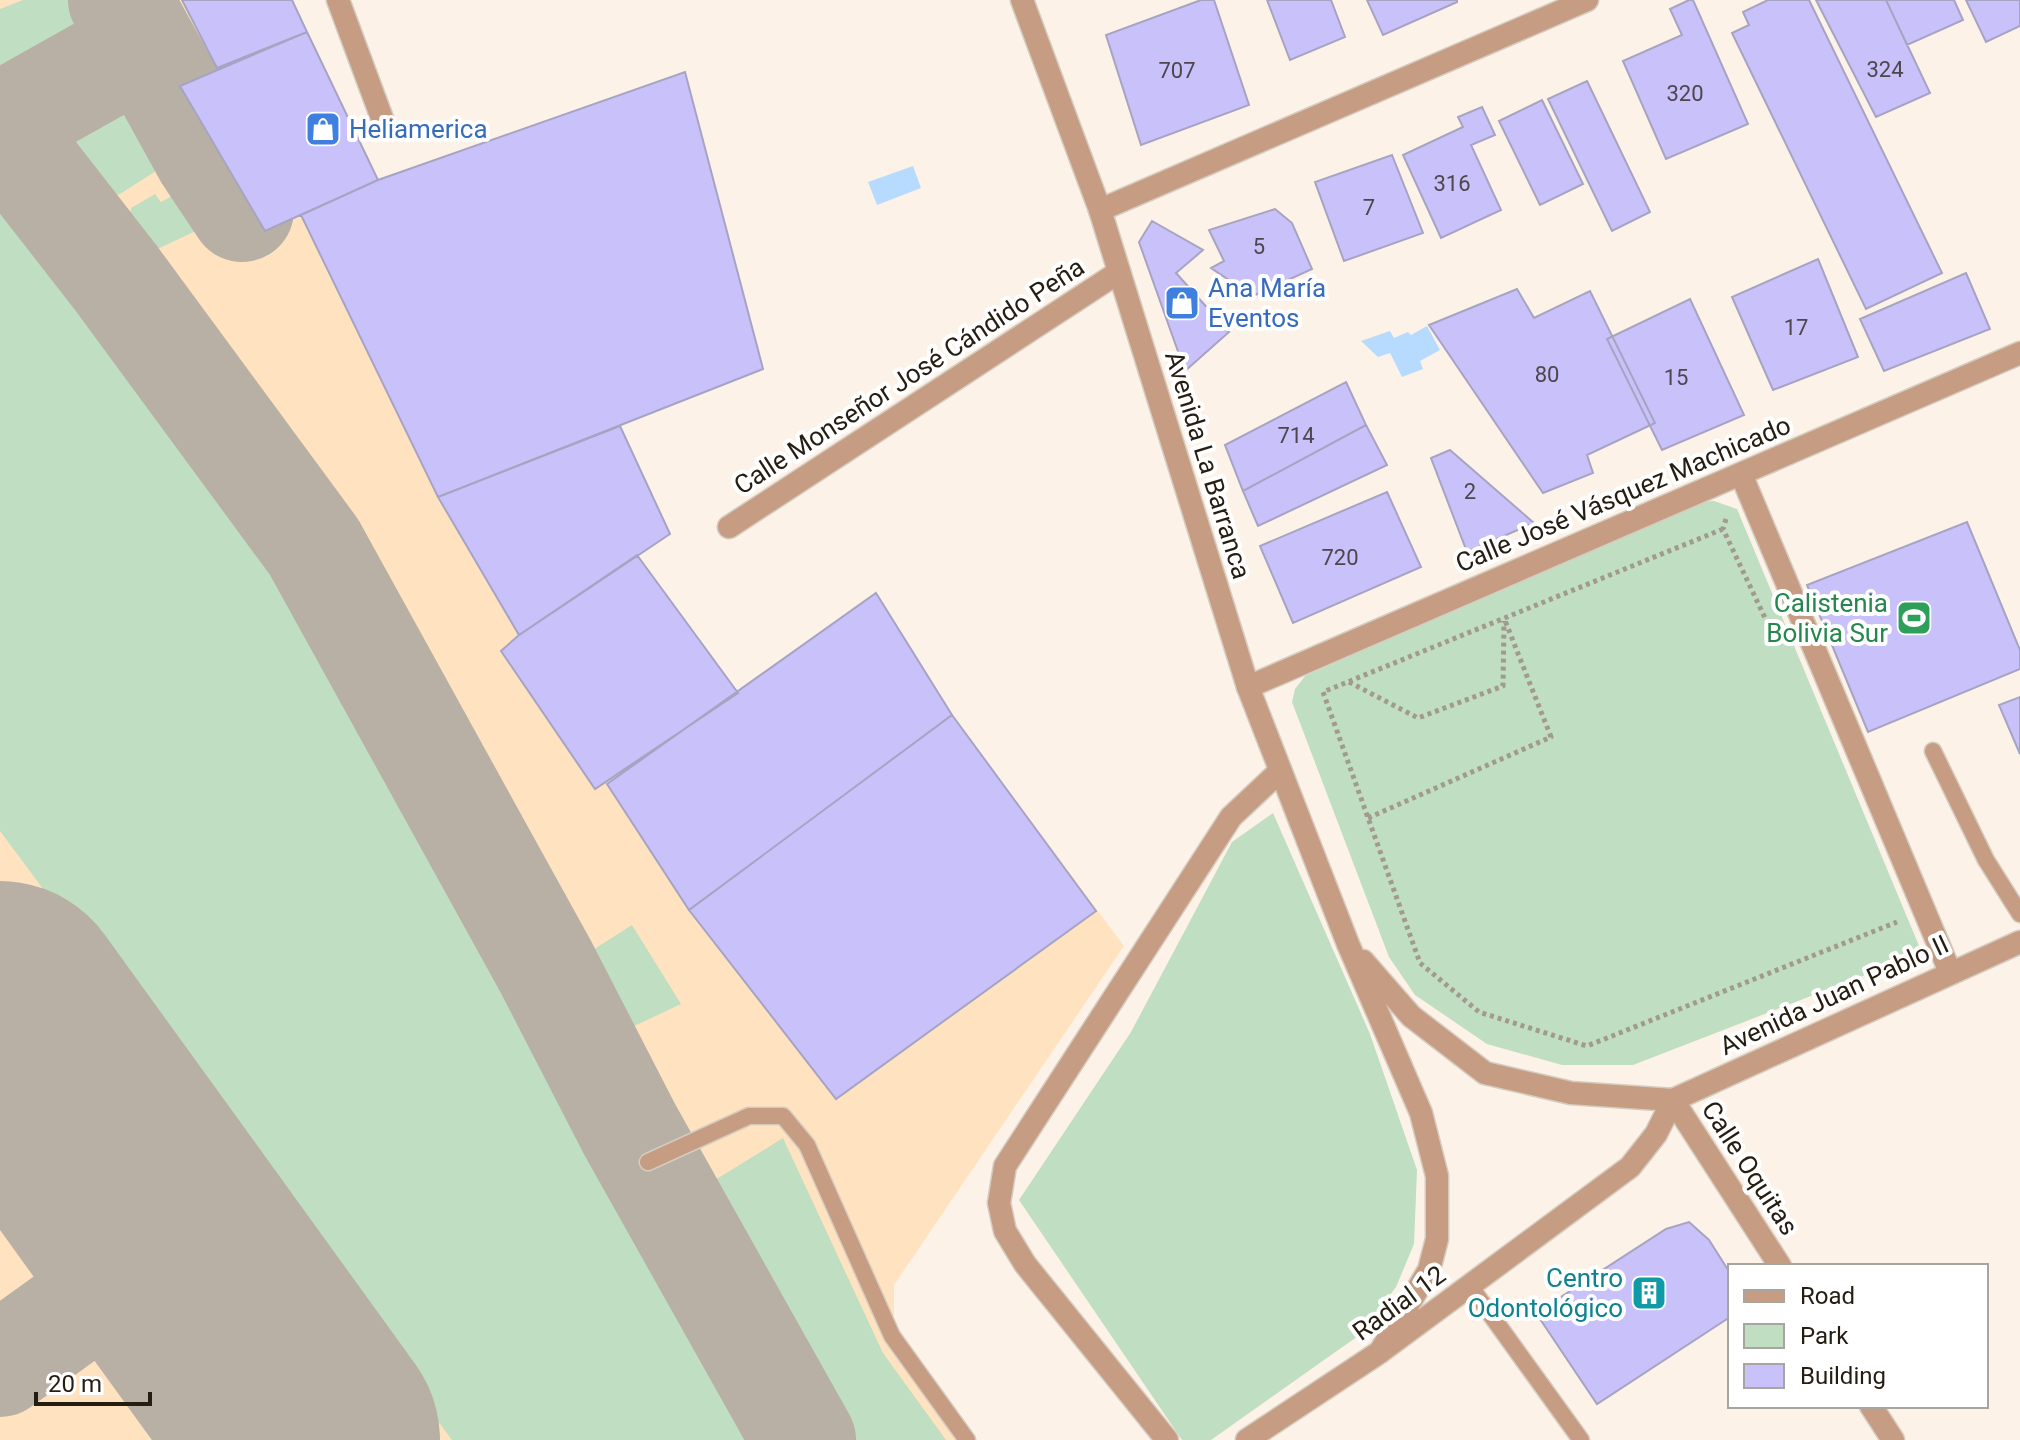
<svg xmlns="http://www.w3.org/2000/svg" width="2020" height="1440" font-family="Roboto,sans-serif">
<rect width="100%" height="100%" fill="#fcf2e7"/>
<!-- built -->
<path fill="#ffe3c0" d="M0,0H292L378,180L685,72L763,369L620,426L670,534L638,556L738,692L876,593L952,715L1124,946L894,1285V1328L977,1440H0Z"/>
<!-- green -->
<path fill="#c0dec1" d="M23,0H96L124,42L16,96L0,73V9Z
M141,73L186,152L120,194L92,202L40,122Z
M211,174L236,212L147,254L129,230L131,208L155,194L161,202Z
M0,185L209,465L317,621L358,703L766,1440H452L0,831Z
M1714,501L1737,509L1922,953L1633,1065H1562L1487,1044L1415,995L1389,957L1292,702L1295,689L1305,676L1696,502Z
M1273,813L1370,1034L1417,1170L1414,1244L1396,1287L1358,1336L1211,1440H1182L1019,1200L1131,1032L1232,842Z
M632,925L681,1004L609,1038L569,965Z
M783,1138L883,1353L946,1440H843L702,1188Z"/>
<!-- water -->
<path fill="#b7dbfe" d="M913,166L921,188L877,205L868,182Z
M1427,326L1440,350L1420,361L1423,369L1402,377L1390,353L1378,357L1361,341L1390,331L1394,338L1408,332L1411,335Z"/>
<g fill="none" stroke-linecap="round" stroke-linejoin="round">
<!-- taxiway -->
<path stroke="#b8b0a4" stroke-width="104" d="M120,0L206,156L242,210
M0,125L144,44
M0,129L116,278L314,547L546,967L630,1130L804,1440
M0,1365L169,1243"/>
<!-- runway -->
<path stroke="#b8b0a4" stroke-width="258" d="M0,1010L311,1440"/>
</g>
<!-- building -->
<path fill="#c9c2fa" stroke="#a7a3c3" stroke-width="2" d="M182,0H292L307,32L217,68Z
M1201,0H1214L1249,105L1141,145L1106,35Z
M1267,0H1331L1345,37L1290,60Z
M1367,0H1457V2L1383,35Z
M1689,0H1693L1748,124L1666,159L1623,61L1682,35L1670,9Z
M1768,0H1809L1942,273L1866,309L1732,33L1749,25L1743,12Z
M1816,0H1886L1930,93L1876,117Z
M1886,0H1954L1963,20L1907,45Z
M1966,0H2020V26L1986,42Z
M307,32L378,180L265,231L180,86Z
M685,72L763,369L438,497L301,215L378,180Z
M1587,81L1650,212L1612,231L1548,99Z
M1542,100L1583,184L1540,205L1499,121Z
M1482,107L1495,135L1471,145L1501,210L1441,238L1403,155L1463,127L1458,117Z
M1392,155L1423,233L1344,261L1315,182Z
M1275,209L1292,223L1312,269L1253,296L1211,268L1224,261L1209,230Z
M1152,221L1203,250L1176,273L1229,332L1185,371L1139,242Z
M1818,259L1858,357L1773,390L1732,297Z
M1966,273L1990,329L1884,371L1860,319Z
M1517,289L1534,318L1590,291L1655,423L1587,455L1593,473L1543,493L1429,325Z
M1690,299L1744,415L1662,450L1607,339Z
M1346,382L1366,425L1243,491L1225,445Z
M1366,425L1387,465L1258,526L1243,491Z
M620,426L670,534L519,635L438,497Z
M1450,450L1534,523L1467,552L1431,458Z
M1387,492L1421,567L1293,623L1260,546Z
M1967,522L2020,650V669L1868,732L1807,585Z
M637,555L738,693L595,789L501,651L519,635Z
M876,593L952,715L689,910L607,784Z
M2020,697V754L1999,705Z
M952,715L1096,911L836,1099L689,910Z
M1689,1222L1709,1240L1730,1273V1317L1597,1404L1536,1313L1666,1229Z"/>
<g fill="none" stroke-linecap="round" stroke-linejoin="round">
<defs>
<path id="service" d="M1933,751L1986,860L2020,914
M648,1162L749,1116H783L807,1145L892,1336L967,1440
M1470,1286L1581,1440"/>
<path id="minor" d="M338,0L386,129
M1100,210L1587,0
M1741,474L1950,972
M729,527L1119,272
M1248,687L2020,353
M1673,1100L1780,1266
M1871,1406L1893,1440
M1167,1440L1025,1264L1005,1231L999,1203L1005,1166L1231,817L1280,771"/>
<path id="tertiary" d="M1022,0L1100,210L1248,687L1348,944L1421,1113L1437,1176V1239L1429,1270L1380,1352
M1363,961L1411,1016L1485,1073L1571,1093L1673,1100L2020,942
M1247,1440L1380,1352L1630,1167L1656,1134L1673,1100"/>
</defs>
<!-- service casing -->
<use href="#service" stroke="#d5ccc1" stroke-width="19"/>
<!-- minor casing -->
<use href="#minor" stroke="#d5ccc1" stroke-width="25"/>
<!-- tertiary casing -->
<use href="#tertiary" stroke="#d5ccc1" stroke-width="25"/>
<!-- path -->
<path stroke="#a39a8f" stroke-width="5" stroke-dasharray="4 4" stroke-linecap="butt" d="M1726,519L1723,529L1765,618
M1723,529L1323,692L1420,963L1479,1012L1587,1046L1897,922
M1349,682L1418,718L1503,686L1504,621
M1368,818L1551,737L1504,618"/>
<!-- service -->
<use href="#service" stroke="#c69c82" stroke-width="16"/>
<!-- minor -->
<use href="#minor" stroke="#c69c82" stroke-width="22"/>
<!-- tertiary -->
<use href="#tertiary" stroke="#c69c82" stroke-width="22"/>
</g>
<!-- icons -->
<defs>
<symbol id="shop-square" viewBox="-11 -11 22 22"><rect x="-9" y="-9" width="18" height="18" rx="4" fill="#3f7fe0" stroke="#fff"/><path d="M-5-2.5h2.3a2.7 3.5 0 0 1 5.4 0H5L5.5 6h-11ZM-1.5-2.5h3a1.5 2.3 0 0 0-3 0Z" fill="#fff"/></symbol>
<symbol id="stadium-square" viewBox="-11 -11 22 22"><rect x="-9" y="-9" width="18" height="18" rx="4" fill="#2e9e5b" stroke="#fff"/><path d="M0-5a6.5 5 0 1 0 0 10a6.5 5 0 1 0 0-10ZM-3.5-1.8h7v3.6h-7Z" fill="#fff"/></symbol>
<symbol id="building-square" viewBox="-11 -11 22 22"><rect x="-9" y="-9" width="18" height="18" rx="4" fill="#0f9aa8" stroke="#fff"/><path d="M-4-6H4V6H1V3H-1V6H-4ZM-2.5-4.3h1.7v1.8h-1.7ZM.8-4.3h1.7v1.8H.8ZM-2.5-1h1.7V.8h-1.7ZM.8-1h1.7V.8H.8Z" fill="#fff"/></symbol>
</defs>
<g fill-rule="evenodd">
<use href="#shop-square" x="303" y="109" width="40" height="40"/>
<use href="#shop-square" x="1162" y="283" width="40" height="40"/>
<use href="#stadium-square" x="1894" y="598" width="40" height="40"/>
<use href="#building-square" x="1629" y="1273" width="40" height="40"/>
</g>
<g text-anchor="middle" stroke-width="8" stroke-linejoin="round" paint-order="stroke">
<!-- number labels -->
<g font-size="22" fill="#4e464c">
<text x="1885" y="77">324</text>
<text x="1177" y="78">707</text>
<text x="1685" y="101">320</text>
<text x="1452" y="191">316</text>
<text x="1369" y="215">7</text>
<text x="1259" y="254">5</text>
<text x="1796" y="335">17</text>
<text x="1547" y="382">80</text>
<text x="1676" y="385">15</text>
<text x="1296" y="443">714</text>
<text x="1470" y="499">2</text>
<text x="1340" y="565">720</text>
</g>
<!-- shop labels -->
<g font-size="26" fill="#366cbe" stroke="#fff" text-anchor="start">
<text x="349" y="138">Heliamerica</text>
<text x="1208" y="297">Ana María<tspan x="1208" dy="30">Eventos</tspan></text>
</g>
<!-- street labels -->
<g font-size="26" fill="#251d12" stroke="#fff">
<text transform="translate(909 376) rotate(-33)" y="9">Calle Monseñor José Cándido Peña</text>
<text transform="translate(1208 465) rotate(73)" y="9">Avenida La Barranca</text>
<text transform="translate(1623 494) rotate(-23)" y="9">Calle José Vásquez Machicado</text>
<text transform="translate(1834 995) rotate(-25)" y="9">Avenida Juan Pablo II</text>
<text transform="translate(1750 1168) rotate(57)" y="9">Calle Oquitas</text>
<text transform="translate(1399 1303) rotate(-36)" y="9">Radial 12</text>
</g>
<!-- leisure labels -->
<g font-size="26" fill="#27864d" stroke="#fff" text-anchor="end">
<text x="1888" y="612">Calistenia<tspan x="1888" dy="30">Bolivia Sur</tspan></text>
</g>
<!-- culture labels -->
<g font-size="26" fill="#0d838f" stroke="#fff" text-anchor="end">
<text x="1623" y="1287">Centro<tspan x="1623" dy="30">Odontológico</tspan></text>
</g>
</g>
<!-- legend -->
<rect x="1728" y="1264" width="260" height="144" fill="#ffffff" stroke="#a8a5a0" stroke-width="2"/>
<rect x="1744" y="1290" width="40" height="12" fill="#c69c82" stroke="#a8a5a0" stroke-width="2"/>
<text x="1800" y="1304" font-size="24" fill="#251d12">Road</text>
<rect x="1744" y="1324" width="40" height="24" fill="#c0dec1" stroke="#a8a5a0" stroke-width="2"/>
<text x="1800" y="1344" font-size="24" fill="#251d12">Park</text>
<rect x="1744" y="1364" width="40" height="24" fill="#c9c2fa" stroke="#a8a5a0" stroke-width="2"/>
<text x="1800" y="1384" font-size="24" fill="#251d12">Building</text>
<!-- scale -->
<path d="M36 1392v12h114v-12" fill="none" stroke="#251d12" stroke-width="4"/>
<text x="48" y="1392" font-size="24" fill="#251d12" stroke="#ffffff" stroke-width="6" paint-order="stroke">20 m</text>
</svg>
